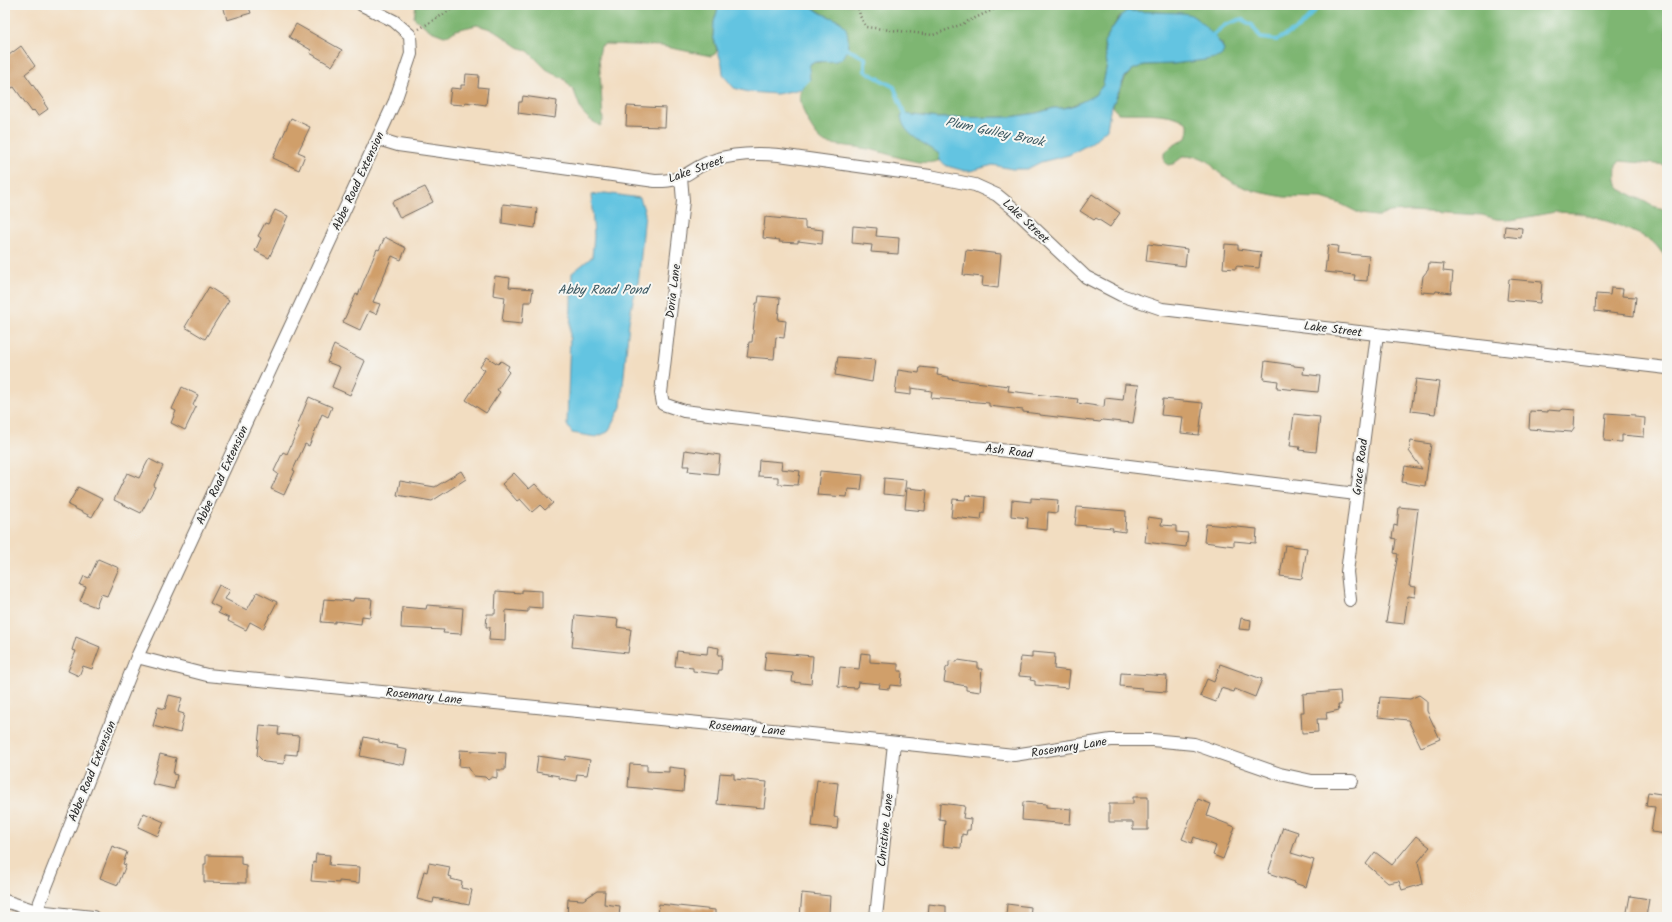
<svg xmlns="http://www.w3.org/2000/svg" width="1672" height="922" font-family="Kalam,sans-serif">
<rect width="100%" height="100%" fill="#f6f6f2"/>
<filter id="ink" filterUnits="userSpaceOnUse"><feTurbulence type="fractalNoise" baseFrequency=".025" numOctaves="2"/><feDisplacementMap in="SourceGraphic" scale="8" xChannelSelector="R" yChannelSelector="G"/><feConvolveMatrix kernelMatrix="1 2 1 2 8 2 1 2 1" color-interpolation-filters="sRGB"/></filter>
<filter id="wash" filterUnits="userSpaceOnUse"><feTurbulence type="fractalNoise" baseFrequency=".012" numOctaves="4" result="noise"/><feDisplacementMap in="SourceGraphic" scale="16" xChannelSelector="R" yChannelSelector="G"/><feGaussianBlur stdDeviation="0.9" result="paint"/><feColorMatrix in="noise" values="0 0 0 0 0 0 0 0 0 0 0 0 0 0 0 0 0 1.4 0 .05"/><feComposite in="paint" operator="in"/></filter>
<g filter="url(#wash)">
<rect width="100%" height="100%" fill="#f2ddc1"/>
<!-- forest -->
<path fill="#7eb672" stroke="#54704e" d="M416,5H719L714,22L713,36L717,50L715,54L711,56L661,46L605,44L601,46L599,55L603,121L600,126L589,119L582,112L574,91L564,79L546,69L528,51L518,47L494,30L477,25L456,30L449,35L444,36L431,31L414,18Z
M808,5H1667V165L1620,161L1616,164C1616,173 1614,181 1620,189L1653,206L1667,210V259L1655,244L1643,236L1613,223L1578,213L1555,212L1511,220L1496,219L1482,215L1409,211L1390,212L1380,216H1376L1361,214L1341,204L1322,198L1284,197L1254,191L1234,183L1218,172L1208,161L1199,157L1184,156L1173,164L1168,165L1164,162V153L1171,147L1186,138L1188,134V124C1174,110 1137,114 1118,113L1114,109L1113,105L1126,77L1132,70L1144,65L1173,64L1205,60L1223,45L1206,29L1181,13L1127,11L1119,17L1107,37L1104,46L1107,64L1103,85L1095,95L1087,100L1064,108H1054L1037,113L1011,117L937,118L906,114L901,116C906,136 925,142 939,154L940,160C923,169 887,152 868,149C854,146 840,146 826,143C813,137 799,107 800,93C806,79 810,87 809,66L811,63L820,62L847,50L848,45L840,21L829,17Z"/>
<!-- water -->
<path fill="#63c4e1" stroke="#477886" d="M719,5C742,5 764,5 786,5C793,5 802,3 808,5C812,6 817,11 821,13C835,20 848,20 848,40C848,70 829,58 811,63L809,67L810,80L801,89L777,94L748,92L734,88L723,75L722,64L713,36L714,22Z
M1127,11L1181,13C1185,13 1188,14 1191,15C1200,20 1221,41 1224,50L1222,55L1219,57L1205,60L1173,64L1144,65L1132,70L1125,77L1110,111L1107,129L1091,143L1069,155L1041,162L1027,169H1012L993,165L970,171H965L947,166L940,161L939,154C926,143 903,136 901,116L906,114L937,118L1011,117L1037,113L1054,108H1064L1075,105L1095,95L1103,85L1107,64L1104,42C1109,34 1120,14 1127,11Z
M605,193L640,198L645,213L638,286L633,300L629,322L621,407L608,432L596,437L572,433L567,425L572,273L592,257L594,236L591,195Z"/>
<g fill="none" stroke-linecap="round" stroke-linejoin="round">
<!-- stream -->
<path stroke="#63c4e1" stroke-width="4" d="M1209,38L1225,25L1241,19L1252,25L1261,38L1277,40L1300,27L1320,5
M843,47L865,58V71L894,87L906,118"/>
</g>
<g id="blocks">
<!-- building -->
<path fill="#d09f6a" d="M223,5H248L251,13L227,20Z
M296,24L342,50L332,66L310,53L311,50L289,37Z
M21,46L35,66L25,74L45,102L44,103L48,109L38,116L34,110L32,112L14,87L12,88L5,79V58Z
M466,74L479,75L478,87L488,88L486,105L465,102V105L449,104L451,88L461,89V85H465Z
M523,96L557,101L555,118L518,113L519,102H522Z
M627,106L666,108L665,127L626,126Z
M291,118L310,127L298,152L305,155L299,170L273,158Z
M425,187L433,202L400,218L392,202Z
M1092,194L1120,213L1110,227L1096,218L1094,220L1080,211Z
M503,204L537,208L535,228L502,223Z
M275,210L288,216L269,258L255,251L261,238L258,236L265,223L268,224Z
M765,217L805,221V228L823,230L822,244L798,241V243L779,242L780,240L763,238Z
M853,226L877,228L876,236L899,238L898,254L871,252L872,245L852,243Z
M1505,226L1522,228L1521,238L1504,236Z
M385,237L406,248L401,260L392,256L373,302L380,304L376,314L369,311L360,330L343,322L356,294L358,295L377,249L379,250Z
M1148,244L1187,249L1185,266L1146,261Z
M1225,244L1238,245V249L1261,252L1259,268L1236,266V269L1223,268Z
M1328,245L1338,246L1337,253L1369,256L1367,281L1354,280L1355,275L1325,272Z
M966,250L1001,254L998,288L982,286L983,277L963,275Z
M1429,263L1444,264L1443,271L1453,272L1451,293L1436,291L1435,293L1421,292L1423,276L1428,270Z
M495,276L510,278L509,287L533,289L531,302H524L522,324L502,322L505,297L493,295Z
M1509,279L1542,282L1540,303L1507,300Z
M209,287L229,300L205,339L185,327Z
M1611,288L1623,289L1622,296L1636,297L1634,316L1595,311L1596,294L1610,295Z
M759,296L780,298L778,320L786,321L784,338L776,337L774,359L747,357L749,342H752L756,303H758Z
M334,345L365,361L350,395L332,387L340,367L327,362Z
M487,357L498,364L501,361L509,366L507,370L509,372L497,390L500,392L486,413L466,400L485,370L480,367Z
M838,357L875,360L872,382L835,375Z
M1265,361L1294,365V366L1304,367L1303,374L1320,376L1318,392L1277,388L1278,381L1263,379Z
M920,367L938,369L937,375L949,377V379L1009,386L1008,391L1078,399L1077,403L1104,407L1105,398L1123,400L1125,384L1139,385L1133,423L1102,420L1100,422L1040,415V414L1023,412V410L989,406V403L931,398L932,391L911,388V395L895,393L898,370L919,373Z
M1416,379L1440,382L1435,414L1411,411Z
M182,387L198,395L193,405L196,407L185,430L171,423L176,411L172,409Z
M309,397L332,407L328,417L322,414L309,446L305,444L293,470L295,471L284,495L271,489L278,474L274,471L283,452L287,454L299,427L297,426Z
M1163,399L1203,403L1199,435L1181,433L1183,417L1161,415Z
M1563,409L1575,410L1574,428L1571,432L1529,429L1530,411L1548,412V410L1560,411Z
M1606,413L1635,415V417L1645,418L1644,437L1622,435V442L1604,441Z
M1294,414L1320,417L1316,452L1299,450L1300,447L1290,446Z
M1411,441L1431,444L1425,486L1402,482L1405,466L1422,469L1409,451Z
M685,450L720,455L718,474L688,471L689,466H683Z
M149,459L163,466L154,485L155,487L141,513L114,500L127,473L139,478Z
M759,460L782,462L781,469L800,471L798,485L778,484V477L758,476Z
M461,471L466,479L432,501L397,495L400,481L435,487Z
M820,471L863,475L861,490L848,489L847,497L817,495Z
M514,473L529,489L535,484L553,503L545,510L540,505L532,512L520,499L517,501L502,484Z
M884,478L906,480L904,496L883,494Z
M78,487L102,499L92,517L68,505Z
M907,488L927,490L925,511L905,509Z
M966,495L985,497L984,513H982L981,520L951,517L953,499L965,500Z
M1031,498L1058,500L1057,513L1048,512L1047,530L1027,528L1028,518L1011,516L1012,500L1031,502Z
M1077,507L1126,511L1125,532L1112,530L1113,528L1075,525Z
M1399,507L1418,509L1410,574H1411L1409,586L1416,587L1415,597L1408,596L1404,624L1386,622L1398,554L1394,553L1396,539L1392,538L1394,525L1397,526Z
M1148,517L1162,519L1161,525L1176,526V532L1188,533L1186,547L1145,542Z
M1206,524L1257,529L1256,543L1234,541V546L1204,542Z
M1285,545L1307,548L1302,579L1280,576Z
M98,559L119,568L107,596L101,594L96,607L80,601L86,587L80,585L84,576L89,578Z
M219,585L230,590L225,599L247,610L257,592L277,602L263,629L250,622L246,630L228,621L229,618L218,613L220,608L210,603Z
M522,590L542,591V608L528,607V612L506,610L505,641L489,640L490,627H486L487,614H495L496,591L522,593Z
M354,598L372,599L370,617L362,616L361,624L335,621V623L321,622L324,599L353,601Z
M427,605L463,608L461,634L443,633L444,630L401,628L402,607L426,609Z
M575,615L618,619L617,627L631,629L628,653L572,647Z
M1241,618L1251,620L1250,630L1239,629Z
M76,637L100,647L92,669L83,666L79,676L68,671L76,651L72,650Z
M708,646L719,648L718,655H722L721,670H719L718,674L693,671V668L675,666L677,651L707,654Z
M766,652L813,656L811,684L792,682L793,673L764,670Z
M1032,652L1055,654L1054,669L1070,671L1068,688L1035,685V681L1030,680L1031,677L1019,676L1021,657L1032,658Z
M861,653L870,654V662L898,664V671H902L901,686L890,685L889,689L879,688L880,684L858,682L857,688L838,687L840,667L859,669Z
M958,660L978,663V669H982L980,692L966,690V686L944,682L946,668L949,666V661L957,662Z
M1220,664L1262,679L1255,697L1235,689L1234,692L1221,688L1216,702L1200,696L1207,679L1214,682Z
M1121,673L1167,676L1166,692L1141,690L1142,688L1120,686Z
M1340,691L1341,705H1338L1339,710L1326,713L1327,719H1317L1318,732L1302,733L1301,712H1304L1303,694Z
M169,695L182,698L178,712L184,714L180,733L153,726L158,707L165,709Z
M1419,695L1427,701V711L1440,739L1421,747L1408,720L1378,717L1380,697L1410,699Z
M260,725L279,727L278,734L299,736L297,755L285,754L284,764L264,762L257,755Z
M364,737L379,740V742L398,746L397,748L407,750L404,765L360,756Z
M460,750L506,753L505,770H497V778L492,777L488,780L485,777L474,776L468,767L459,766Z
M160,754L176,758L173,774L177,775L174,789L152,784Z
M538,756L565,760L566,756L590,760L587,775L577,774L576,781L559,778V776L536,772Z
M630,764L647,765V771L669,772V767L685,769L683,792L628,787Z
M720,773L734,774V779L767,782L764,808L717,804Z
M817,780L838,783L834,817L838,818L837,829L812,826Z
M1648,792L1667,795V834L1651,832L1655,807L1646,806Z
M1133,797H1148V830H1133V822H1109V804H1133Z
M1198,799L1211,804L1207,816L1235,827L1223,859L1213,855L1216,846L1194,837L1192,843L1182,839Z
M1023,802L1046,804V807L1071,809L1070,824L1022,820Z
M940,803L965,806L963,818L971,819L970,830H967L966,835L962,834L961,848L943,846L945,820L939,819Z
M144,813L164,822L158,836L138,827Z
M1283,827L1298,832L1291,853L1314,860L1306,887L1294,883L1295,882L1268,873Z
M1416,836L1430,847L1418,862L1423,884L1402,890L1399,881L1388,883L1366,864L1375,852L1392,865Z
M112,846L127,852L123,864L126,865L118,885L100,878Z
M316,854L330,855L329,865L360,867L359,883L339,881V883L311,881L313,862L315,863Z
M206,855L241,856V864L246,865V883L204,882V864H206Z
M429,863L450,867L448,876L452,877L451,879L462,882L461,888L472,890L469,905L434,898L433,903L417,899L424,871L427,872Z
M597,891H605L604,904L620,906L619,917H567L568,899L583,900Z
M802,893L830,896L829,913H820V917H800Z
M1630,896L1649,899L1646,917H1626Z
M659,904L715,910V917H658Z
M929,904L946,906V917H928Z
M1007,904L1031,907L1030,917H1006Z"/>
</g>
</g>
<g filter="url(#ink)">
<use href="#blocks" fill-opacity="0" stroke="#716960" stroke-width="1"/>
<g fill="none" stroke-linecap="round" stroke-linejoin="round">
<defs>
<path id="street" d="M378,139L398,145L655,181C664,181 673,181 682,177C693,171 702,163 715,160C736,153 757,153 779,155L930,176L975,185L997,195L1013,208L1086,277L1121,295L1162,309L1667,368
M681,177L683,201L661,393L663,404L684,411L1356,494
M1350,600L1347,572L1377,334
M137,657L207,675L782,731L1014,755L1111,740H1152L1194,744L1280,774L1312,781H1352
M5,901L36,911L93,917
M34,917L137,657L395,101L411,54L410,35L394,21L362,5
M876,917L894,743"/>
</defs>
<!-- street casing -->
<use href="#street" stroke="#716960" stroke-width="14"/>
<!-- path -->
<path stroke="#716960" stroke-width="2.5" stroke-dasharray="1 3" stroke-linecap="butt" d="M858,5L860,16L866,27L933,35L960,25L1003,5
M419,29L459,5"/>
<!-- street -->
<use href="#street" stroke="#fff" stroke-width="12"/>
</g>
</g>
<g text-anchor="middle" stroke-width="4" stroke-linejoin="round" paint-order="stroke">
<!-- street labels -->
<g font-size="12" fill="#2b2b2b" stroke="#f6f6f2">
<text transform="translate(696 169) rotate(-20)" y="4">Lake Street</text>
<text transform="translate(358 181) rotate(-65)" y="4">Abbe Road Extension</text>
<text transform="translate(1026 221) rotate(43)" y="4">Lake Street</text>
<text transform="translate(673 291) rotate(-83)" y="4">Doria Lane</text>
<text transform="translate(1333 329) rotate(7)" y="4">Lake Street</text>
<text transform="translate(1009 451) rotate(7)" y="4">Ash Road</text>
<text transform="translate(1360 467) rotate(-83)" y="4">Grace Road</text>
<text transform="translate(222 475) rotate(-65)" y="4">Abbe Road Extension</text>
<text transform="translate(424 696) rotate(6)" y="4">Rosemary Lane</text>
<text transform="translate(747 728) rotate(5)" y="4">Rosemary Lane</text>
<text transform="translate(1069 747) rotate(-9)" y="4">Rosemary Lane</text>
<text transform="translate(92 771) rotate(-68)" y="4">Abbe Road Extension</text>
<text transform="translate(885 830) rotate(-84)" y="4">Christine Lane</text>
</g>
<!-- water labels -->
<g font-size="13" font-style="italic" fill="#3c5962" stroke="#f6f6f2">
<text transform="translate(995 131) rotate(12)" y="5">Plum Gulley Brook</text>
<text x="603" y="294">Abby Road Pond</text>
</g>
</g>
<!-- margin -->
<rect width="1672" height="922" fill="none" stroke="#f6f6f2" stroke-width="20"/>
</svg>
